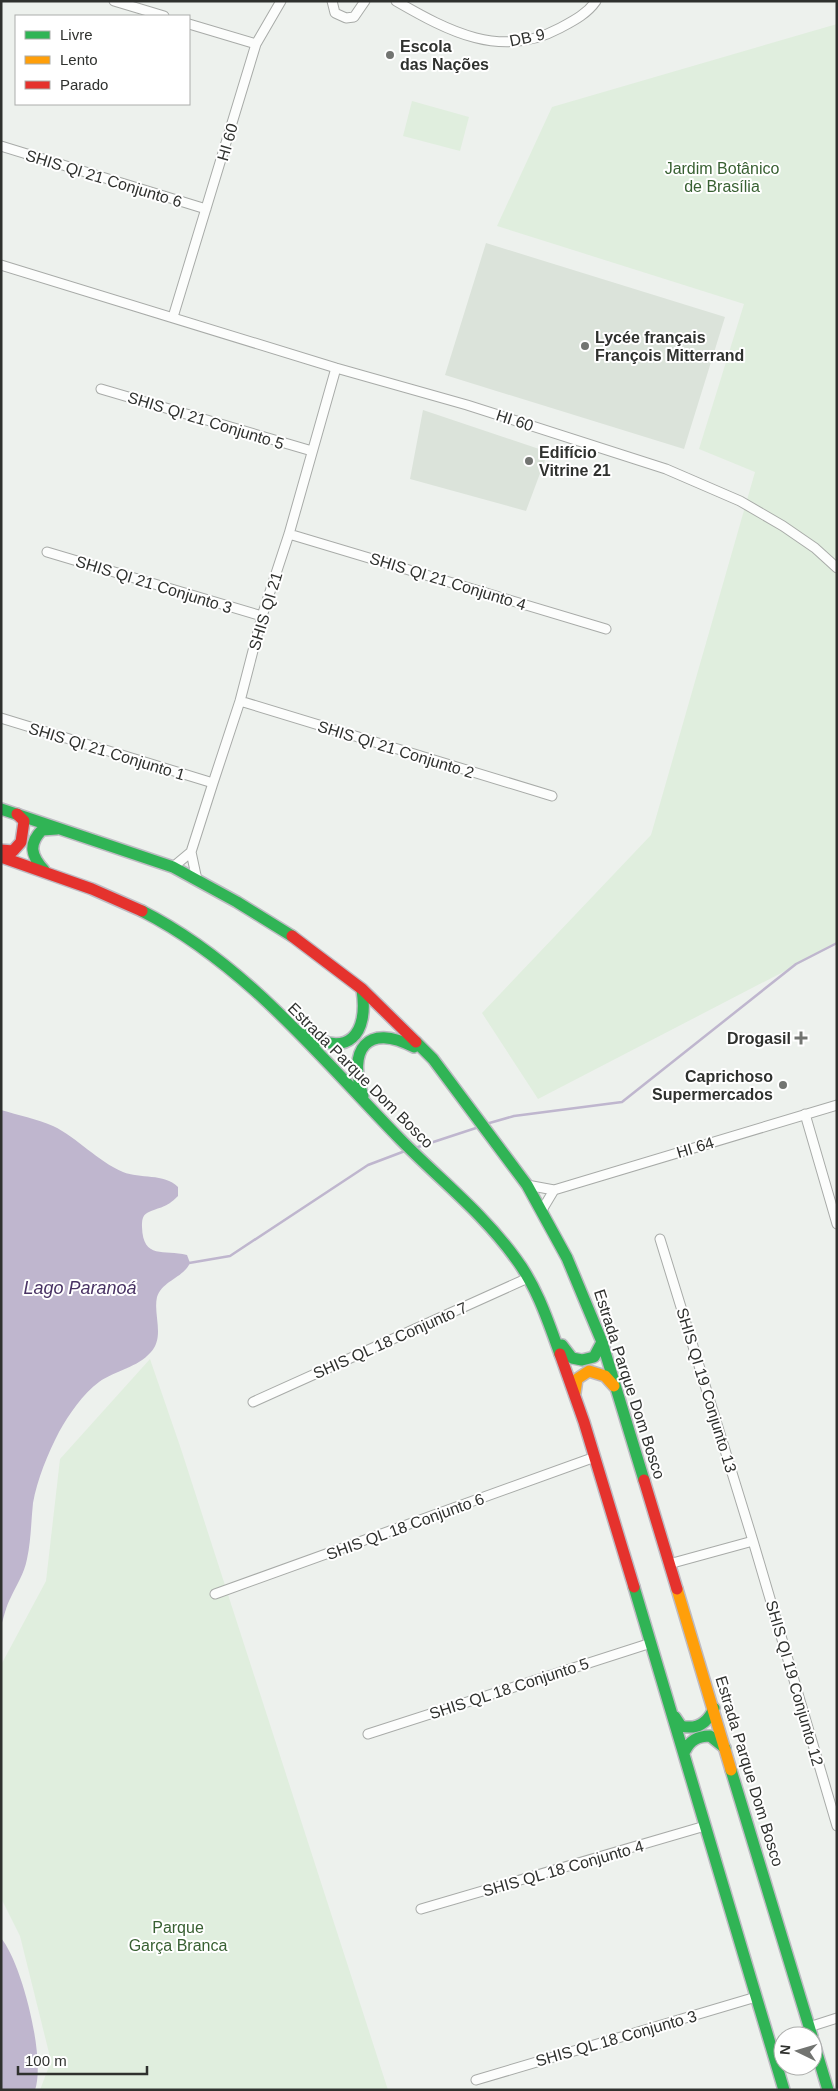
<svg xmlns="http://www.w3.org/2000/svg" width="838" height="2091" font-family="Helvetica,sans-serif">
<rect width="100%" height="100%" fill="#edf1ed"/>
<!-- built -->
<path fill="#dbe3da" d="M486,243L725,317L684,449L445,375Z
M423,410L548,452L526,511L410,479Z"/>
<!-- green -->
<path fill="#e0eede" d="M837,24V944L538,1099L482,1013L651,835L755,472L699,449L744,304L497,226L552,107Z
M412,101L469,117L460,151L403,136Z
M150,1359L181,1449L388,2090H40L51,2061L20,1936L1,1898V1665L46,1581L60,1459Z"/>
<!-- water -->
<path fill="#bfb6ce" d="M1,1110C18,1115 37,1119 53,1126C78,1138 97,1161 123,1172C140,1179 164,1173 178,1187V1196C165,1209 161,1206 147,1213C142,1216 142,1221 142,1227C143,1260 164,1249 187,1255L190,1263C183,1278 162,1281 157,1297C153,1315 165,1336 151,1352C137,1368 116,1370 99,1382C83,1394 69,1414 59,1432C48,1453 37,1480 33,1503C31,1522 31,1541 27,1559C24,1574 17,1584 11,1597C6,1606 4,1617 1,1626Z
M1,1938C22,1963 46,2059 35,2090H1Z"/>
<g fill="none" stroke-linecap="round" stroke-linejoin="round">
<!-- stream -->
<path stroke="#bfb6ce" stroke-width="2.5" d="M486,1124L514,1116L622,1102L796,964L837,943
M415,1148L479,1127
M189,1263L230,1256L368,1165L405,1151"/>
<defs>
<path id="street" d="M114,1L164,16
M332,1L335,13L346,18L354,17L365,1
M396,1C448,31 501,60 560,28C573,21 587,14 596,1
M189,24L256,44
M1,146L206,209
M1,265L336,368L467,405L666,469L740,501L783,526L815,548L837,568
M173,317L256,44L281,1
M101,389L312,451
M289,534L606,629
M47,552L262,616
M240,701L552,796
M1,718L213,783
M191,852L197,880
M173,867L191,852L213,783L240,701L262,616L289,534L336,368
M805,1114L837,1224
M527,1185L554,1190L837,1105
M542,1210L554,1190
M660,1239L753,1541L837,1826
M253,1402L528,1278
M669,1564L753,1541
M215,1594L595,1457
M368,1734L651,1643
M421,1909L705,1826
M809,2027L837,2018
M476,2080L756,1997"/>
<path id="fast" d="M1,809L173,867L237,902L292,936
M44,870C31,856 28,844 42,830L57,829
M142,911C246,964 320,1057 400,1139C439,1179 483,1213 516,1259C537,1287 548,1321 560,1354
M306,1033C348,1059 369,1034 362,990
M416,1042L433,1059L527,1185L567,1258L602,1342L644,1480
M363,1096C347,1050 367,1022 414,1047
M562,1345L572,1358L582,1360L594,1357L602,1342
M634,1587L784,2090
M675,1717L681,1726C697,1730 708,1723 714,1708
M685,1751C690,1740 698,1736 710,1736L725,1748
M731,1770L812,2036
M813,2040L828,2090"/>
<path id="slow" d="M575,1393L577,1379L589,1371L605,1376L614,1386
M677,1589L731,1770"/>
<path id="jam" d="M1,850L13,851L21,842L24,821L17,814
M1,857L92,889L142,911
M292,936L362,989L416,1042
M560,1354L584,1422L634,1587
M644,1480L677,1589"/>
</defs>
<!-- street casing -->
<use href="#street" stroke="#a8aba8" stroke-width="11"/>
<!-- fast casing -->
<use href="#fast" stroke="#bebbc3" stroke-width="14"/>
<!-- slow casing -->
<use href="#slow" stroke="#bebbc3" stroke-width="14"/>
<!-- jam casing -->
<use href="#jam" stroke="#bebbc3" stroke-width="14"/>
<!-- street -->
<use href="#street" stroke="#fcfdfc" stroke-width="9"/>
<!-- fast -->
<use href="#fast" stroke="#30b455" stroke-width="11"/>
<!-- slow -->
<use href="#slow" stroke="#ff9f0a" stroke-width="11"/>
<!-- jam -->
<use href="#jam" stroke="#e5322d" stroke-width="11"/>
</g>
<!-- markers -->
<g fill="#727471" stroke="#fff" stroke-width="2">
<circle cx="390" cy="55" r="5"/>
<circle cx="585" cy="346" r="5"/>
<circle cx="529" cy="461" r="5"/>
<path d="M798.5 1030.5h5v5h5v5h-5v5h-5v-5h-5v-5h5z"/>
<circle cx="783" cy="1085" r="5"/>
</g>
<g text-anchor="middle" stroke-width="4" stroke-linejoin="round" paint-order="stroke">
<!-- street labels -->
<g font-size="16" fill="#2f312e" stroke="#fff">
<text transform="translate(527 37) rotate(-12)" y="6">DB 9</text>
<text transform="translate(227 142) rotate(-74)" y="6">HI 60</text>
<text transform="translate(104 178) rotate(17)" y="6">SHIS QI 21 Conjunto 6</text>
<text transform="translate(206 420) rotate(17)" y="6">SHIS QI 21 Conjunto 5</text>
<text transform="translate(515 420) rotate(18)" y="6">HI 60</text>
<text transform="translate(448 581) rotate(17)" y="6">SHIS QI 21 Conjunto 4</text>
<text transform="translate(154 584) rotate(17)" y="6">SHIS QI 21 Conjunto 3</text>
<text transform="translate(265 611) rotate(-73)" y="6">SHIS QI 21</text>
<text transform="translate(396 749) rotate(17)" y="6">SHIS QI 21 Conjunto 2</text>
<text transform="translate(107 751) rotate(17)" y="6">SHIS QI 21 Conjunto 1</text>
<text transform="translate(361 1075) rotate(45)" y="6">Estrada Parque Dom Bosco</text>
<text transform="translate(695 1147) rotate(-17)" y="6">HI 64</text>
<text transform="translate(390 1340) rotate(-24)" y="6">SHIS QL 18 Conjunto 7</text>
<text transform="translate(630 1384) rotate(72)" y="6">Estrada Parque Dom Bosco</text>
<text transform="translate(707 1390) rotate(73)" y="6">SHIS QI 19 Conjunto 13</text>
<text transform="translate(405 1526) rotate(-20)" y="6">SHIS QL 18 Conjunto 6</text>
<text transform="translate(795 1683) rotate(74)" y="6">SHIS QI 19 Conjunto 12</text>
<text transform="translate(509 1688) rotate(-18)" y="6">SHIS QL 18 Conjunto 5</text>
<text transform="translate(750 1771) rotate(73)" y="6">Estrada Parque Dom Bosco</text>
<text transform="translate(563 1868) rotate(-16)" y="6">SHIS QL 18 Conjunto 4</text>
<text transform="translate(616 2038) rotate(-16)" y="6">SHIS QL 18 Conjunto 3</text>
</g>
<!-- poi labels -->
<g font-size="16" font-weight="bold" fill="#2f312e" stroke="#fff" text-anchor="start">
<text x="400" y="52">Escola<tspan x="400" dy="18">das Nações</tspan></text>
<text x="595" y="343">Lycée français<tspan x="595" dy="18">François Mitterrand</tspan></text>
<text x="539" y="458">Edifício<tspan x="539" dy="18">Vitrine 21</tspan></text>
<text x="791" y="1044" text-anchor="end">Drogasil</text>
<text x="773" y="1082" text-anchor="end">Caprichoso<tspan x="773" dy="18">Supermercados</tspan></text>
</g>
<!-- park labels -->
<g font-size="16" fill="#386032" stroke="#fff">
<text x="722" y="174">Jardim Botânico<tspan x="722" dy="18">de Brasília</tspan></text>
<text x="178" y="1933">Parque<tspan x="178" dy="18">Garça Branca</tspan></text>
</g>
<!-- water labels -->
<g font-size="18" font-style="italic" fill="#493364" stroke="#fff">
<text x="80" y="1294">Lago Paranoá</text>
</g>
</g>
<!-- border -->
<rect width="838" height="2091" fill="none" stroke="#2f312e" stroke-width="5"/>
<!-- legend -->
<rect x="15" y="15" width="175" height="90" fill="#ffffff" stroke="#acadab"/>
<rect x="25" y="31" width="25" height="8" fill="#30b455" stroke="#acadab"/>
<text x="60" y="40" font-size="15" fill="#2f312e">Livre</text>
<rect x="25" y="56" width="25" height="8" fill="#ff9f0a" stroke="#acadab"/>
<text x="60" y="65" font-size="15" fill="#2f312e">Lento</text>
<rect x="25" y="81" width="25" height="8" fill="#e5322d" stroke="#acadab"/>
<text x="60" y="90" font-size="15" fill="#2f312e">Parado</text>
<!-- north arrow -->
<g transform="translate(798 2051) rotate(275)"><circle r="24" fill="#ffffff" stroke="#acadab"/>
<path d="M0-4L9 19L0 12L-9 19Z" fill="#727471"/>
<text y="-8" font-size="14" font-weight="bold" text-anchor="middle" fill="#2f312e">N</text>
</g>
<!-- scale -->
<path d="M18 2066v8h129v-8" fill="none" stroke="#2f312e" stroke-width="2.5"/>
<text x="25" y="2066" font-size="15" fill="#2f312e" stroke="#ffffff" stroke-width="4" paint-order="stroke">100 m</text>
</svg>
